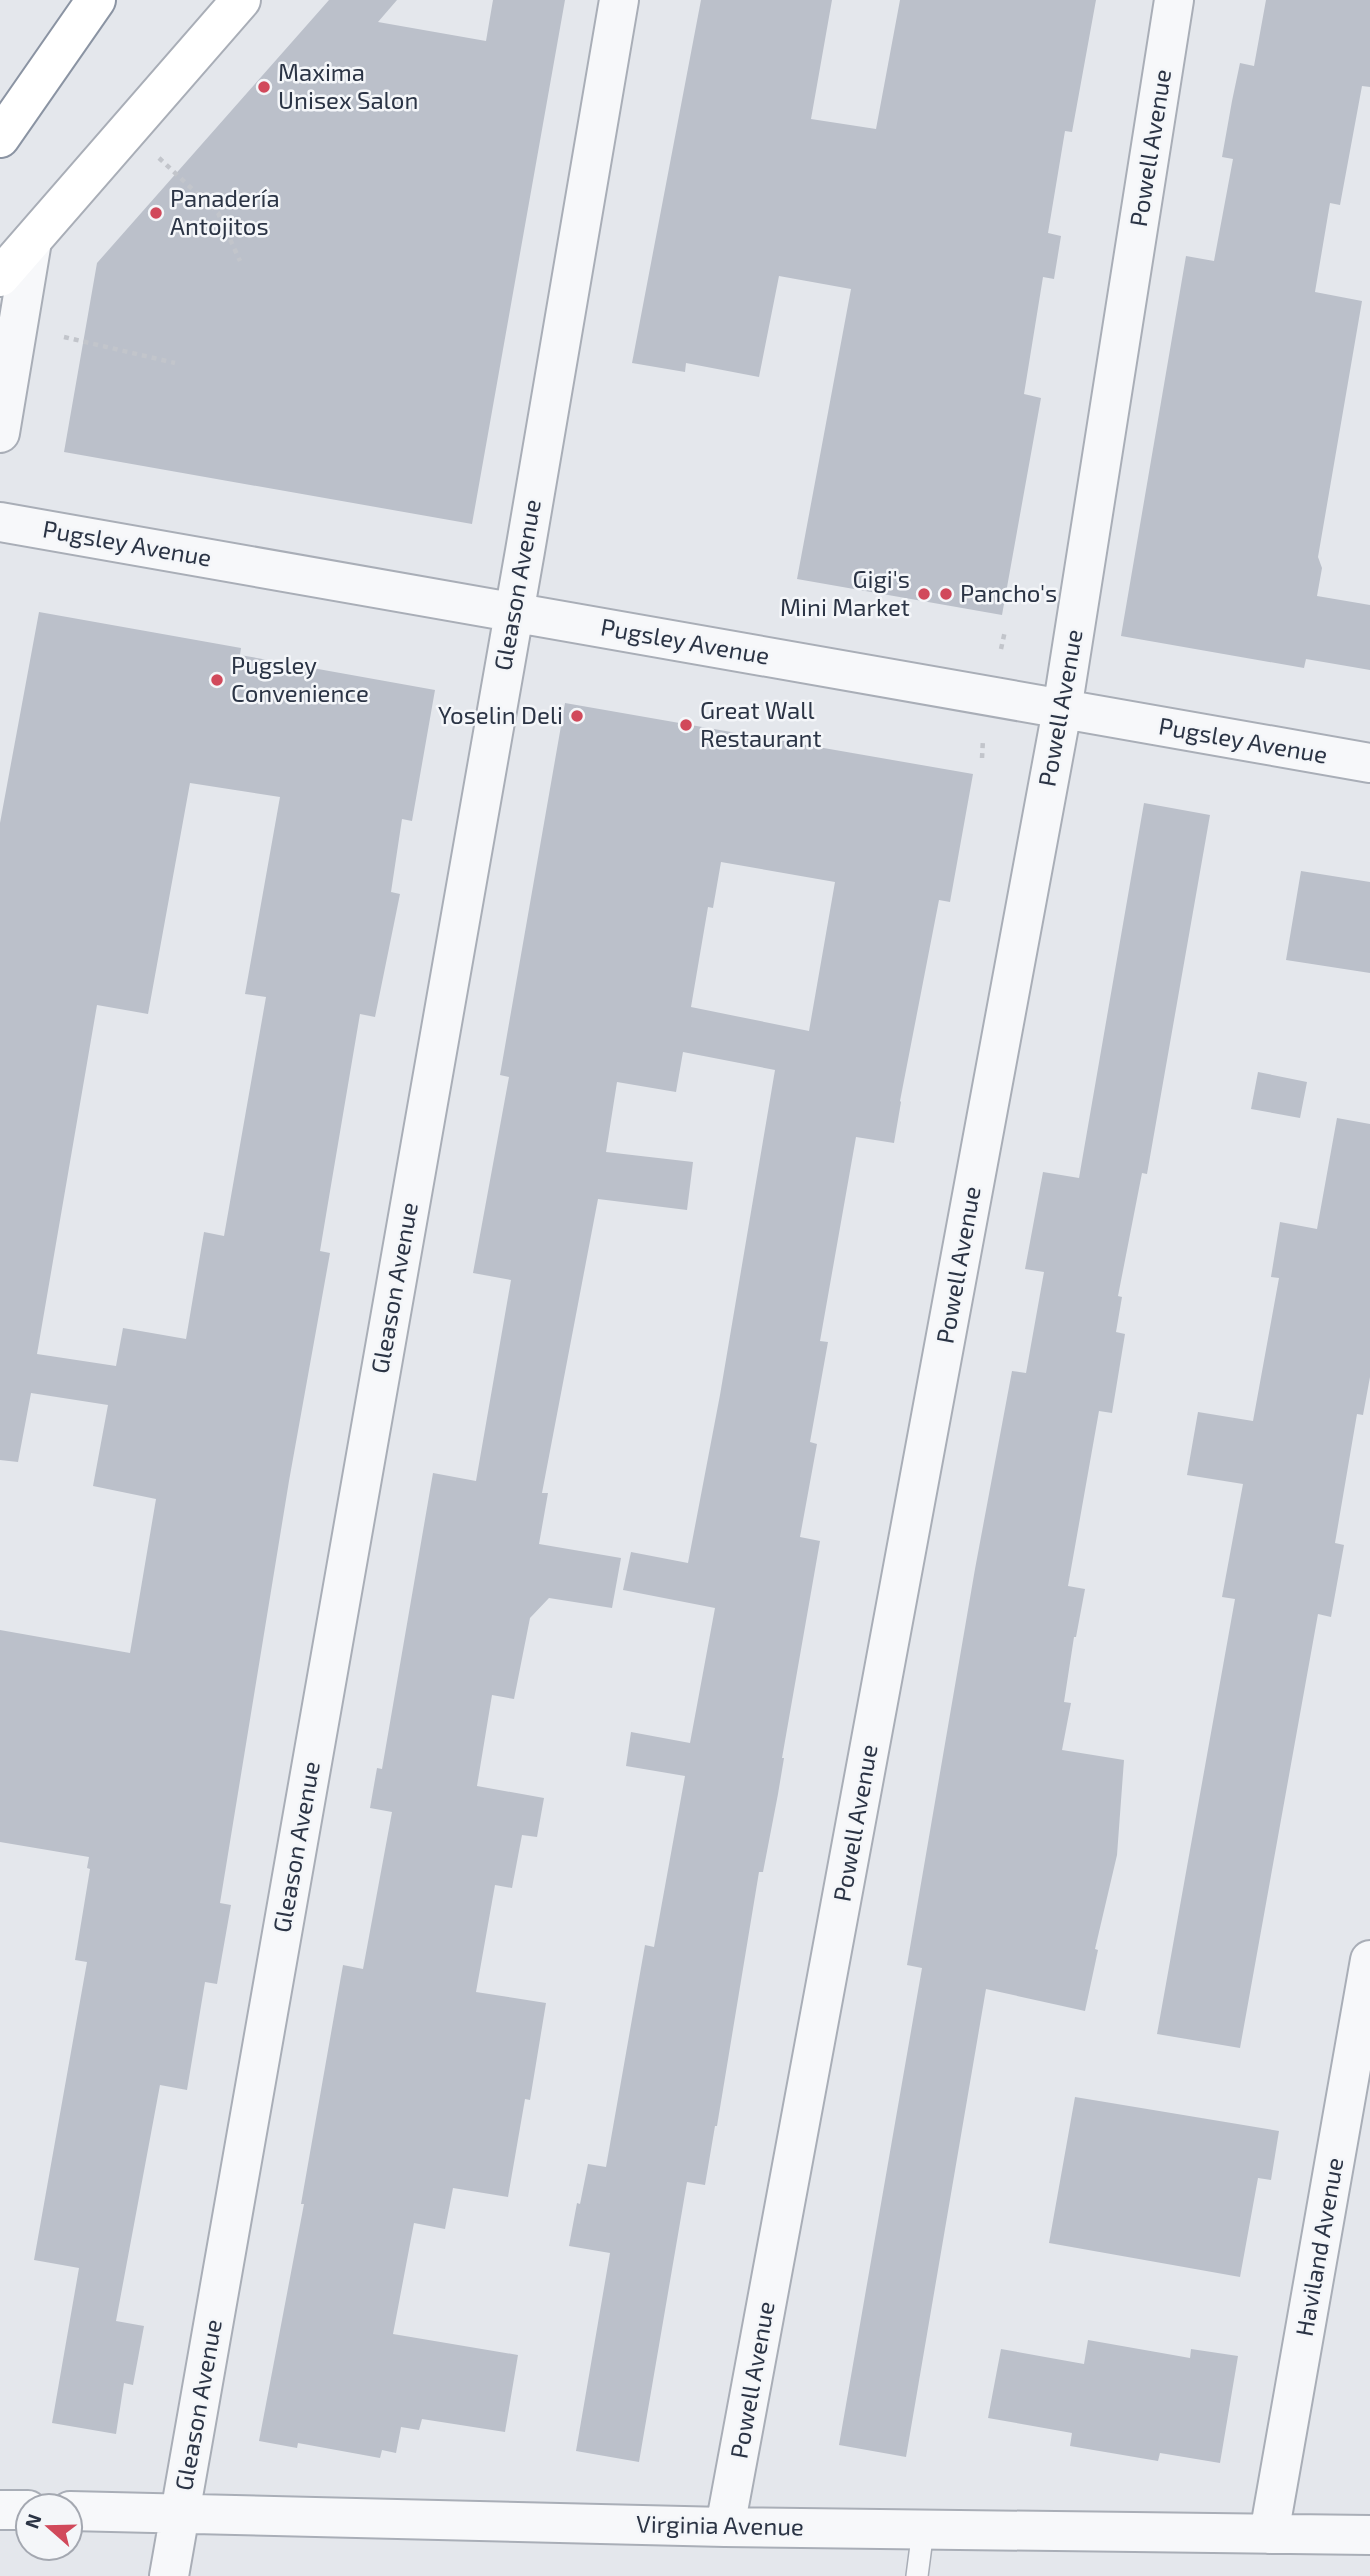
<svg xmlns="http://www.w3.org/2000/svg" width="1370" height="2576" font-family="'Exo 2',sans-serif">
<rect width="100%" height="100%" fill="#e4e7ec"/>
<!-- building -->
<path fill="#bbc0ca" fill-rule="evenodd" d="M329,0H397L378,22L486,41L493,0H565L472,524L64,452L97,263Z
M701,0H832L811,119L876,129L900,0H1096L1072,132L1065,131L1048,233L1061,236L1054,279L1043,277L1024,394L1041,398L1002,615L797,579L851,289L779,276L759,377L686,363L685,372L632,363Z
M1266,0H1370V87L1362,86L1340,205L1330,203L1315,292L1362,301L1318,557L1322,568L1317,596L1370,605V670L1306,659L1304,668L1121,636L1186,256L1214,261L1233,159L1222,157L1232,101L1240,63L1254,66Z
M39,612L241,648L240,655L435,690L412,821L402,819L391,892L400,894L375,1017L360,1014L327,1209L320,1251L330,1253L289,1481L220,1903L231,1905L217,1984L205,1982L187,2090L160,2085L116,2321L144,2326L133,2385L124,2383L116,2434L52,2423L79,2268L34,2260L87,1962L75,1960L90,1869L87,1868L89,1857L0,1842V1630L130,1653L156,1499L93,1486L108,1405L31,1393L18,1462L0,1460V823ZM190,783L280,797L245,994L266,997L224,1236L204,1232L186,1339L123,1328L116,1366L37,1354L97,1005L148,1014Z
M565,703L973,774L950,902L939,900L900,1101L901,1102L894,1143L856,1137L820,1341L828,1342L810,1442L817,1444L800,1537L820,1541L782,1758H784L778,1794L763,1872H759L717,2126H715L705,2185L687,2182L639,2462L576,2451L610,2253L569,2246L577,2203L580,2204L588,2164L606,2167L645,1945L654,1947L685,1776L626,1766L631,1732L690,1743L715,1608L623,1590L631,1552L688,1563L720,1395L775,1070L683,1052L676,1092L617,1082L606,1152L693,1162L687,1210L598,1199L542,1493H548L539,1544L621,1558L612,1608L549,1598L530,1618L514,1699L492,1695L477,1786L544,1798L537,1837L522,1835L512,1888L495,1885L476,1992L546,2003L530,2100L525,2099L508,2197L453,2188L445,2229L414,2223L393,2334L518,2355L505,2432L422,2419L419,2430L401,2427L396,2453L382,2450L380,2458L298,2443L297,2448L259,2441L304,2204H301L343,1965L363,1969L392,1812L370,1808L377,1768L382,1769L433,1473L476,1481L511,1280L473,1273L509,1077L500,1075ZM721,862L835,882L809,1031L691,1007L708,907L713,908Z
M1144,803L1210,815L1147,1174L1142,1173L1118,1296L1122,1297L1116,1332L1125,1334L1112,1413L1099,1411L1068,1586L1085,1589L1076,1637H1074L1064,1702L1071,1703L1062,1750L1124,1760L1117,1855L1095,1949L1098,1950L1085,2011L986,1989L906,2457L839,2445L922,1968L907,1965L975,1569L1012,1371L1026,1373L1044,1272L1025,1269L1043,1172L1079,1178Z
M1301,871L1370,882V973L1286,960Z
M1258,1072L1307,1082L1300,1118L1251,1109Z
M1337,1118L1370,1124V1377L1363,1415L1357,1414L1335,1543L1344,1545L1331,1617L1318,1614L1240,2048L1157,2034L1235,1599L1222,1597L1243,1484L1187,1475L1198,1412L1253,1421L1279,1278L1271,1277L1280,1222L1317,1229Z
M1075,2097L1279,2131L1271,2180L1258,2178L1240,2277L1049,2243Z
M1088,2340L1190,2358L1191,2349L1238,2356L1220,2463L1160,2453L1158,2461L1070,2446L1072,2433L988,2418L1001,2349L1084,2364Z"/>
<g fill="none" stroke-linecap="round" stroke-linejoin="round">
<defs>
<path id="service" d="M917,2576L923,2530"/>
<path id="minor" d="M0,433L32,241
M0,522L1370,763
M0,2510H28
M70,2511L725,2527L1370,2535
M725,2527L1062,710L1174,0
M1269,2534L1370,1960
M169,2576L525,551L619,0"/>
<path id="secondary" d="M0,277L241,0"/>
<path id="motorway" d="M0,138L96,0"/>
</defs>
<!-- service casing -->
<use href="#service" stroke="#a9aeb7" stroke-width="24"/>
<!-- minor casing -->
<use href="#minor" stroke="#a9aeb7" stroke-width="42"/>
<!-- secondary casing -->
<use href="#secondary" stroke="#a9aeb7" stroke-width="42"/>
<!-- motorway casing -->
<use href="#motorway" stroke="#8b94a3" stroke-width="42"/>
<!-- path -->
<path stroke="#c2c5cb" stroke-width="4.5" stroke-dasharray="5 5" stroke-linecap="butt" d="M159,158L218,213L240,261
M64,337L175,363
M1001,649L1005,631
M982,758L983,739"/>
<!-- service -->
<use href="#service" stroke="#f7f8fa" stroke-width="21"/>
<!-- minor -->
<use href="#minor" stroke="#f7f8fa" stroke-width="38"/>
<!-- secondary -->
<use href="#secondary" stroke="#fff" stroke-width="38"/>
<!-- motorway -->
<use href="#motorway" stroke="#fff" stroke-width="38"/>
</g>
<!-- markers -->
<g fill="#d1495b" stroke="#f4f6f9" stroke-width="2.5">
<circle cx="264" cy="87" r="7"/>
<circle cx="156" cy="213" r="7"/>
<circle cx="924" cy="594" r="7"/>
<circle cx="946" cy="594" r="7"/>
<circle cx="217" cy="680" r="7"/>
<circle cx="577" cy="716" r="7"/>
<circle cx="686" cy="725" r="7"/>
</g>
<g text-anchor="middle" stroke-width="5" stroke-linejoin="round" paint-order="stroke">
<!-- poi labels -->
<g font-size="24" fill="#2b3445" stroke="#f4f6f9" text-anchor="start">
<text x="278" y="81">Maxima<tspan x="278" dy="28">Unisex Salon</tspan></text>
<text x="170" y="207">Panadería<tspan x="170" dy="28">Antojitos</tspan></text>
<text x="910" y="588" text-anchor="end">Gigi's<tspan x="910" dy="28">Mini Market</tspan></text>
<text x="960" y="602">Pancho's</text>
<text x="231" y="674">Pugsley<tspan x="231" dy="28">Convenience</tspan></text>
<text x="700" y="719">Great Wall<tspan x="700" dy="28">Restaurant</tspan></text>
<text x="563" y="724" text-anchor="end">Yoselin Deli</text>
</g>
<!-- street labels -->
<g font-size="24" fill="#2b3445" stroke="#f4f6f9">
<text transform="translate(1151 148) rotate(-81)" y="8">Powell Avenue</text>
<text transform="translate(127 544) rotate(10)" y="8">Pugsley Avenue</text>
<text transform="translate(518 585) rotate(-80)" y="8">Gleason Avenue</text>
<text transform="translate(685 642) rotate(10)" y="8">Pugsley Avenue</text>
<text transform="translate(1061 708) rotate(-80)" y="8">Powell Avenue</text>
<text transform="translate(1243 741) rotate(10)" y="8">Pugsley Avenue</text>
<text transform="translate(959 1265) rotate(-80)" y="8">Powell Avenue</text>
<text transform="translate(395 1288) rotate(-80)" y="8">Gleason Avenue</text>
<text transform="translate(856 1823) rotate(-80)" y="8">Powell Avenue</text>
<text transform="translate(297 1847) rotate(-80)" y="8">Gleason Avenue</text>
<text transform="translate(1320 2247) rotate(-80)" y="8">Haviland Avenue</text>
<text transform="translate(753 2380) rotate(-80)" y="8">Powell Avenue</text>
<text transform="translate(199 2405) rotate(-80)" y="8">Gleason Avenue</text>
<text transform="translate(720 2526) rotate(1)" y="8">Virginia Avenue</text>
</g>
</g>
<!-- north arrow -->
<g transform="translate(49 2527) rotate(290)"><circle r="33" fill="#f4f6f9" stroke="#a4a8b1" stroke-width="2"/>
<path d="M0-5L12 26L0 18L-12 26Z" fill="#d1495b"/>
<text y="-10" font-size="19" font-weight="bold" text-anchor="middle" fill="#2b3445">N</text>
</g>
</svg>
